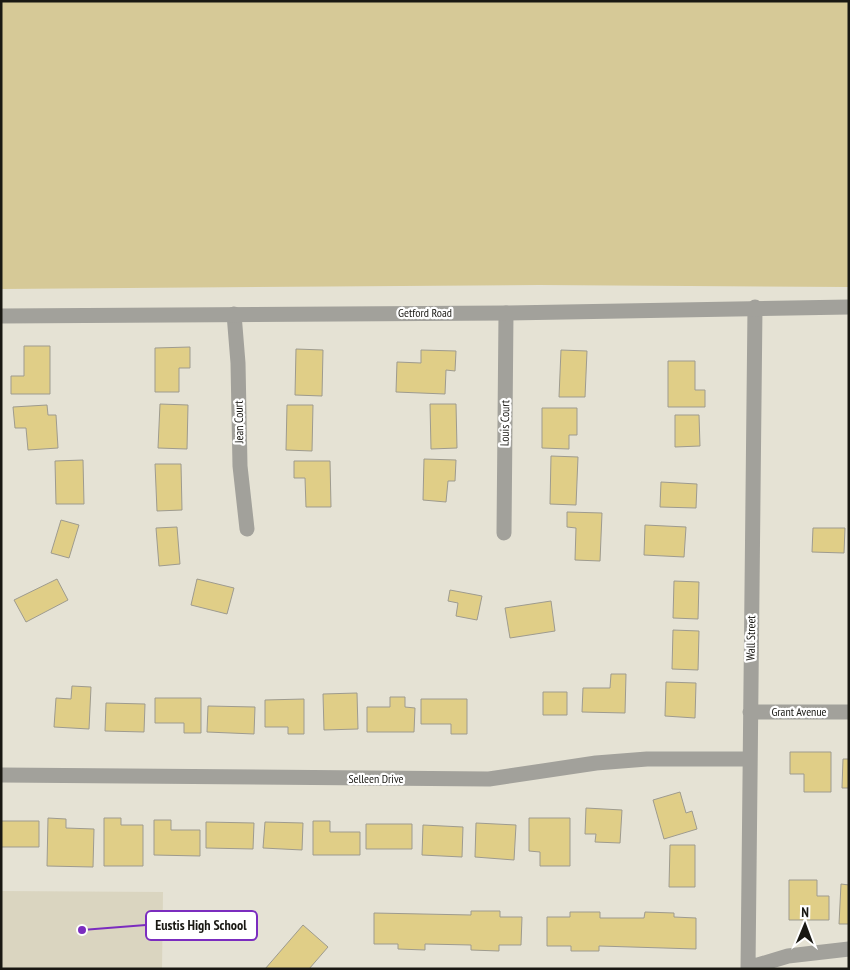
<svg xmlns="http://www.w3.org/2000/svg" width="850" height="970" font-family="'PT Sans Narrow',sans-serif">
<rect width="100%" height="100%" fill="#e5e2d4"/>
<!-- built -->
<path fill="#dad5c0" d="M1,891L163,892L162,969H1Z"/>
<!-- green -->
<path fill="#d6c997" d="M1,1H849V287L539,285L1,289Z"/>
<!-- building -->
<path fill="#e0ce87" stroke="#9e9b8f" d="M24,346H50V394H11V376H24Z
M190,347V368H179V392H155V348Z
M296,349L323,350L322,396L295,395Z
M421,350L456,351L455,371L446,370L445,394L396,392L397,362L421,363Z
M561,350L587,351L585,397H559Z
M668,361H695V390H705V407H668Z
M160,404L188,405L187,449L158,448Z
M430,404H456L457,448L431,449Z
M47,405L48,415H56L58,448L28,450L26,428H15L13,407Z
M287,405H313L312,451L286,450Z
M542,408H577V435H569V449L542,448Z
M675,415H699L700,446L675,447Z
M551,456L578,457L576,505L550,504Z
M424,459L456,460L455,481H448L446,502L423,500Z
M83,460L84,504H56L55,461Z
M294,461H330L331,507H306L305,478H294Z
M155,464H181L182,510L157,511Z
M661,482L697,484L696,508L660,507Z
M567,512L602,513L600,561L575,560L576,528L567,527Z
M61,520L79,525L69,558L51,553Z
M645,525L686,527L684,557L644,555Z
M177,527L180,564L159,566L156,528Z
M813,528H845L844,553L812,552Z
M57,579L68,600L26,622L14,600Z
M197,579L234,588L227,614L191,605Z
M674,581L699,582L698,619L673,618Z
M450,590L482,596L477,620L456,616L458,603L448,601Z
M551,601L555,631L510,638L505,608Z
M673,630L699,631L698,670L672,669Z
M611,674H626L625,713L582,712L583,688H610Z
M666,682L696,683L695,718L665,716Z
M72,686L91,687L89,729L54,727L56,698L71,699Z
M543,692H567V715H543Z
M357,693L358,729L324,730L323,694Z
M390,697H405V707L415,708L414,732H367V707H390Z
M155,698H201V733H184V723H155Z
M304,699V734H288V727H265V700Z
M421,699H467V734H451V724H421Z
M106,703L145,704L144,732L105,731Z
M208,706L255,707L254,734L207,732Z
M790,752H831V792H804V774H790Z
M843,759H849V788H842Z
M680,792L686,813L692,811L697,829L664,839L653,800Z
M586,808L622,810L620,843L595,842L596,834H585Z
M48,818L66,819V828L94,829L93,867L47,866Z
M104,818H121V825H143V866H104Z
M529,818H570V866H540V852L529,851Z
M154,820H171V830H200V856L154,855Z
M1,821H39V847H1Z
M313,821H330V832H360V855H313Z
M206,822L254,823L253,849L206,848Z
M265,822L303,823L302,850L263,848Z
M476,823L516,825L514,860L475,857Z
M366,824H412V849H366Z
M423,825L463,827L462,857L422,855Z
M670,845H695V887H669Z
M789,880H817V896H829V920H789Z
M841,884L849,885V924H839Z
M471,911H500V917H522L521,945H499V951L471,950V945L425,944V950L398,949V944H374V913L471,915Z
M570,912H600V918H644L645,912L674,913V917L696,918V949L599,946V951H571V946H547V917H570Z
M303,925L328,947L309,969H265Z"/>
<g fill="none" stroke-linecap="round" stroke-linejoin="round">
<!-- minor -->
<path stroke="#a2a19b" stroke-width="15" d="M234,314L238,363L240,466L247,529
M504,533L506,313
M750,712H849
M1,775L489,779L596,763L647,759H750
M748,968L788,956L849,949
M748,969L755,307"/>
<!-- tertiary -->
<path stroke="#a2a19b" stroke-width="15" d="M1,316L506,313L849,307"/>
</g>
<g text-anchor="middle" stroke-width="4.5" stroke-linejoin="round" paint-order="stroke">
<!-- street labels -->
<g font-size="12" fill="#191813" stroke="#fff">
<text x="425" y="317">Getford Road</text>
<text transform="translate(239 422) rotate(-91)" y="4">Jean Court</text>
<text transform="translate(505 423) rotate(-89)" y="4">Louis Court</text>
<text transform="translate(751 638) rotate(-89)" y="4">Wall Street</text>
<text x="799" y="716">Grant Avenue</text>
<text x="376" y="783">Selleen Drive</text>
</g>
</g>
<!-- callouts -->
<path fill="none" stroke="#7b2cbf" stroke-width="2" d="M82 930L146 925"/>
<circle fill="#7b2cbf" stroke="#fff" stroke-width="2" cx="82" cy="930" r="5"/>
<rect fill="#fff" stroke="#7b2cbf" stroke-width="2" x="146" y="911" width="111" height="29" rx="5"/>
<g font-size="14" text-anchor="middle" font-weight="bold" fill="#191813">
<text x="201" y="930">Eustis High School</text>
</g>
<!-- border -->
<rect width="850" height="970" fill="none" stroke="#191813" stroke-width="5"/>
<!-- north arrow -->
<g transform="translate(805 925) rotate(1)" stroke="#ffffff" stroke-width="4" paint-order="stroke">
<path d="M0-4L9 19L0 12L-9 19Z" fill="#191813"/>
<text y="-8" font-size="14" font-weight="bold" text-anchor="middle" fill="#191813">N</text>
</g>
</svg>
